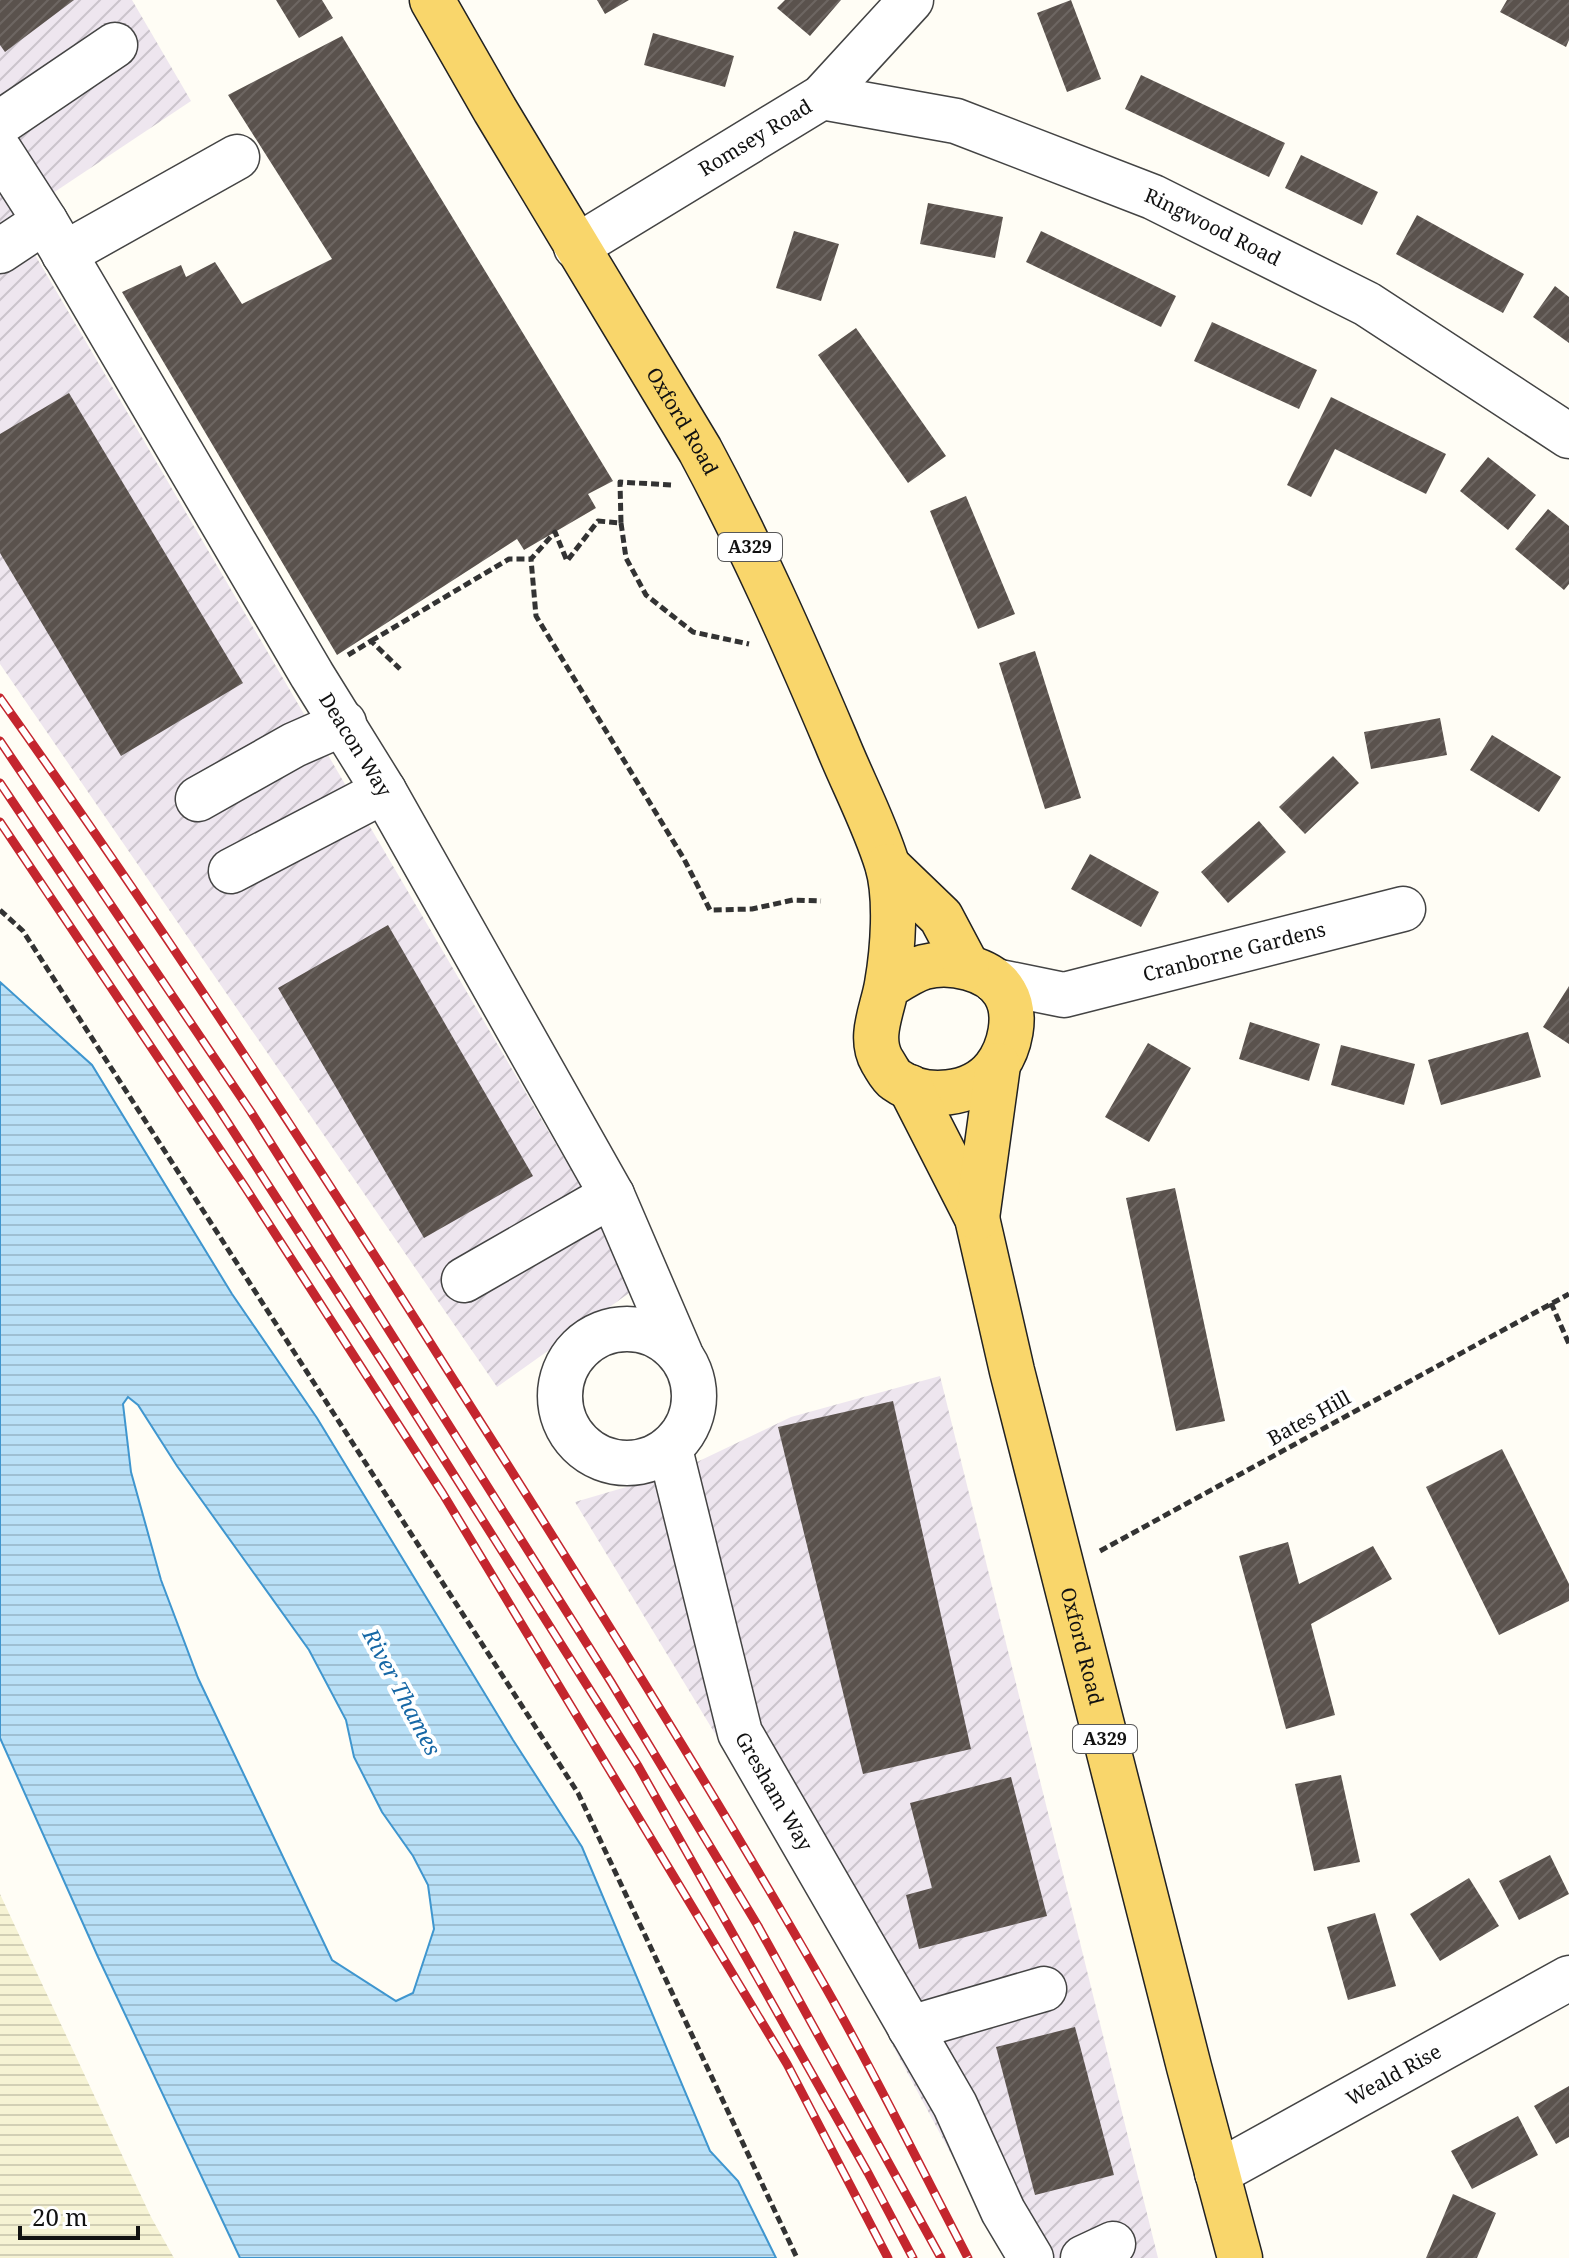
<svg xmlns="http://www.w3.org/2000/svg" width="1569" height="2258" font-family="'Noto Serif',serif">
<defs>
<pattern id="industrial-furrows" width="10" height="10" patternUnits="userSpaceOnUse" patternTransform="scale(2)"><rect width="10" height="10" fill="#eee6ef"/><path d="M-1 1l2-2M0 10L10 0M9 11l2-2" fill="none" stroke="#cbc4cc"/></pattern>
<pattern id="farmland-rules" width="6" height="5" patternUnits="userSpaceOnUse" patternTransform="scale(2)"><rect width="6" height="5" fill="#f6f3d4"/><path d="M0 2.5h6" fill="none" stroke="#d2cfb5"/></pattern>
<pattern id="water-rules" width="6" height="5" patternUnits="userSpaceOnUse" patternTransform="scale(2)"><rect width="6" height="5" fill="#b9e0f7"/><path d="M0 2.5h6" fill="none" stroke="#9ebfd3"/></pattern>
<pattern id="building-hatch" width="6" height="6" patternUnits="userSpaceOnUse" patternTransform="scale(2)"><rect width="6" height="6" fill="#5a524d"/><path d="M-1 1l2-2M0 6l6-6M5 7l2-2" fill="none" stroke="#6d6662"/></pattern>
</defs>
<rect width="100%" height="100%" fill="#fffdf5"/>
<!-- industrial -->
<path fill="url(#industrial-furrows)" d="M0,0H132L191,101L14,219L639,1286L497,1387L0,664Z
M940,1376L1158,2258H1007L844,1955L769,1823L575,1502L674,1473L791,1417Z"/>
<!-- farmland -->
<path fill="url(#farmland-rules)" d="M0,1894L151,2217L174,2258H0Z"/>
<!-- water -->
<path fill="url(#water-rules)" stroke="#3f96cf" stroke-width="2" fill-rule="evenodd" d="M0,982L92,1065L232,1294L317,1418L513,1740L582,1847L710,2151L738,2181L776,2258H240L98,1957L0,1738ZM128,1397L138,1405L177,1466L309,1650L346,1720L354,1757L382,1812L413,1856L428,1885L434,1929L413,1993L396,2001L332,1960L198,1678L161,1580L131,1472L123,1404Z"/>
<!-- building -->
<path fill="url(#building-hatch)" d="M0,0H74L5,52L0,45Z
M276,0H322L333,18L299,38Z
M597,0H629L605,14Z
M785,0H841L810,36L777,8Z
M1071,0L1101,79L1067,92L1037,13Z
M1507,0H1569V40L1566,47L1500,12Z
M653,33L734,56L725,87L644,65Z
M342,36L613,481L588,494L596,508L524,550L517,539L337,655L122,292L181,265L186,277L215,262L242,304L332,259L228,95Z
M1141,75L1285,143L1269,177L1125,109Z
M1301,155L1378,192L1362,225L1285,188Z
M928,203L1003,217L995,258L920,244Z
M1417,215L1524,274L1503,313L1396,254Z
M794,231L839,244L821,301L776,288Z
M1041,231L1176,296L1161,327L1026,262Z
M1555,286L1569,297V343L1533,317Z
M1212,322L1317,370L1299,409L1194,361Z
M856,328L946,456L908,483L818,355Z
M69,393L243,683L121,756L0,553V434Z
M1331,397L1446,454L1426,494L1335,449L1311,497L1287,485Z
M1488,457L1536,495L1508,530L1460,491Z
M966,496L1015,614L978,629L930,511Z
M1548,509L1569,526V584L1564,590L1515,549Z
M1035,651L1081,798L1045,809L999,663Z
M1440,718L1447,755L1371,769L1364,732Z
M1492,735L1561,777L1539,812L1470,770Z
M1333,756L1359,783L1305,834L1279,807Z
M1259,821L1286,852L1228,903L1201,872Z
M1090,854L1159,892L1141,927L1071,889Z
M388,925L533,1176L424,1238L278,988Z
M1569,986V1044L1543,1027Z
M1250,1022L1320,1044L1309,1081L1239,1059Z
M1528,1032L1541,1077L1441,1105L1428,1060Z
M1148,1043L1191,1068L1149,1142L1105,1117Z
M1341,1045L1415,1064L1404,1105L1331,1085Z
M1175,1188L1225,1421L1176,1431L1126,1198Z
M893,1401L971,1749L863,1774L778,1427Z
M1502,1449L1569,1584V1601L1499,1635L1426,1487Z
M1288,1542L1299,1584L1373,1546L1392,1579L1311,1624L1335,1715L1286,1729L1239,1556Z
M1341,1775L1360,1862L1314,1871L1295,1784Z
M1011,1777L1047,1916L919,1949L906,1895L932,1888L910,1803Z
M1550,1855L1569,1894L1519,1920L1499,1881Z
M1469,1878L1499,1926L1440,1961L1410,1914Z
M1375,1913L1396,1986L1348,2000L1327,1927Z
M1075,2027L1114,2175L1035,2195L996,2047Z
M1569,2086V2137L1556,2144L1534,2106Z
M1518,2116L1538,2155L1472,2189L1451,2151Z
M1453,2194L1496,2213L1477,2258H1426Z"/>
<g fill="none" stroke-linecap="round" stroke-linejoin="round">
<defs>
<g id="minor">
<path id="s1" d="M822,97L956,121L1153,197L1367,304L1569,436"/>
<path d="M0,123L115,45"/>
<path id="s2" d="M0,151L45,221L312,675L384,791L612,1195L680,1353"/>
<path id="s3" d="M576,247L822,97L911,0"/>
<path d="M0,251L45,221"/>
<path d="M64,254L237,157"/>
<path d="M198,799L294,745L344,723"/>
<path d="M231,871L384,791"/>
<path id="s4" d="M995,981L1064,995L1403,909"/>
<path d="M464,1280L612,1195"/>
<circle cx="627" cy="1396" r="67"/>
<path id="s5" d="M670,1449L740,1733L955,2105L1003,2211L1031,2258"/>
<path d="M910,2028L1044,1989"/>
<path id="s6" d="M1217,2173L1569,1978"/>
<path d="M1083,2258L1113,2244"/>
</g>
<g id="major">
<path id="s7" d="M432,0L495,110L700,450C751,545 794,642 836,741C852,781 874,822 887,864C897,897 893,950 887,984C883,1009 868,1037 882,1061C886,1067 890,1076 896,1080C925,1101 973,1096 995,1068C1010,1049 1018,1015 1005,993C991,968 950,960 924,967C911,971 898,980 887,987"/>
<path d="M888,866L941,917L967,966"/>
<path id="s8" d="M910,1087L977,1218L1012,1371L1189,2067L1240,2258"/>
<path d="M977,1218L998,1065"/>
</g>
</defs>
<!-- minor casing -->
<use href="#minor" stroke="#444" stroke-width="47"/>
<!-- major casing -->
<use href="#major" stroke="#222" stroke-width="47"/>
<!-- path -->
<path stroke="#333" stroke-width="5" stroke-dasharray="8 4" stroke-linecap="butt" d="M671,485L620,482L621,523L598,521L567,561L555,532L531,559L536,616L684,859L710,910L752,909L793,900L821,901
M621,523L626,558L646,595L693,632L749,644
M371,641L509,559H531
M348,655L371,641L400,669
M0,910L23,931L578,1793L797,2258
M1551,1303L1569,1344
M1100,1551L1569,1294"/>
<!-- minor -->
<use href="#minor" stroke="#fff" stroke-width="44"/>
<!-- major -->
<use href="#major" stroke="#f9d66b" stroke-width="44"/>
<defs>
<path id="rail" d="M0,698C157,918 306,1146 450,1374C579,1577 707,1780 826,1988C876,2076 921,2168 968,2258
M0,741L251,1112L611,1682L758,1926L941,2258
M0,783L217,1106L387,1369L638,1766L868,2173L913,2258
M0,822L245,1187L443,1494L787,2064L888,2258"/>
</defs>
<!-- rail casing -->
<use href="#rail" stroke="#c4262e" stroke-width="9"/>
<!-- rail -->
<use href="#rail" stroke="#fff" stroke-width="6" stroke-dasharray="18" stroke-linecap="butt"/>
</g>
<g text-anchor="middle" stroke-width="8" stroke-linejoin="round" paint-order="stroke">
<!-- shield labels -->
<g fill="#fff" stroke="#585858" stroke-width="2">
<rect x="718" y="533" width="64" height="28" rx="6"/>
<rect x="1073" y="1725" width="64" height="28" rx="6"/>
</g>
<g font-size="18" font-weight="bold" fill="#111">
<text x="750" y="553">A329</text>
<text x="1105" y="1745">A329</text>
</g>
<!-- street labels -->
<g font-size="20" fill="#111" stroke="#fff">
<text dy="7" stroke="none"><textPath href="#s3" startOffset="210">Romsey Road</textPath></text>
<text dy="7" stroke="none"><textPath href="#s1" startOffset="414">Ringwood Road</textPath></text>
<text dy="7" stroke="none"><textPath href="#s7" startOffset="490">Oxford Road</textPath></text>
<text dy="7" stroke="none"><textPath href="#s2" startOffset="692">Deacon Way</textPath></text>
<text dy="7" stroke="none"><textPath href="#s4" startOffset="246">Cranborne Gardens</textPath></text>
<text transform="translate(1309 1418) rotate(-29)" y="7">Bates Hill</text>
<text dy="7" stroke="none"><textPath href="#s8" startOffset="588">Oxford Road</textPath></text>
<text dy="7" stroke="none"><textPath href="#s5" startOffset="360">Gresham Way</textPath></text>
<text dy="7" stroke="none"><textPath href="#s6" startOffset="202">Weald Rise</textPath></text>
</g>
<!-- water labels -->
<g font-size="22" font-style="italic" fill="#1768a6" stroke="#fff">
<text transform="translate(402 1692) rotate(62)" y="8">River Thames</text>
</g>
</g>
<!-- scale -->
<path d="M20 2226v12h118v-12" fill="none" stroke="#111111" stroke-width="4"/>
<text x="32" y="2226" font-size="24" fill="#111111" stroke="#ffffff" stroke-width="6" paint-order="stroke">20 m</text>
</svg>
